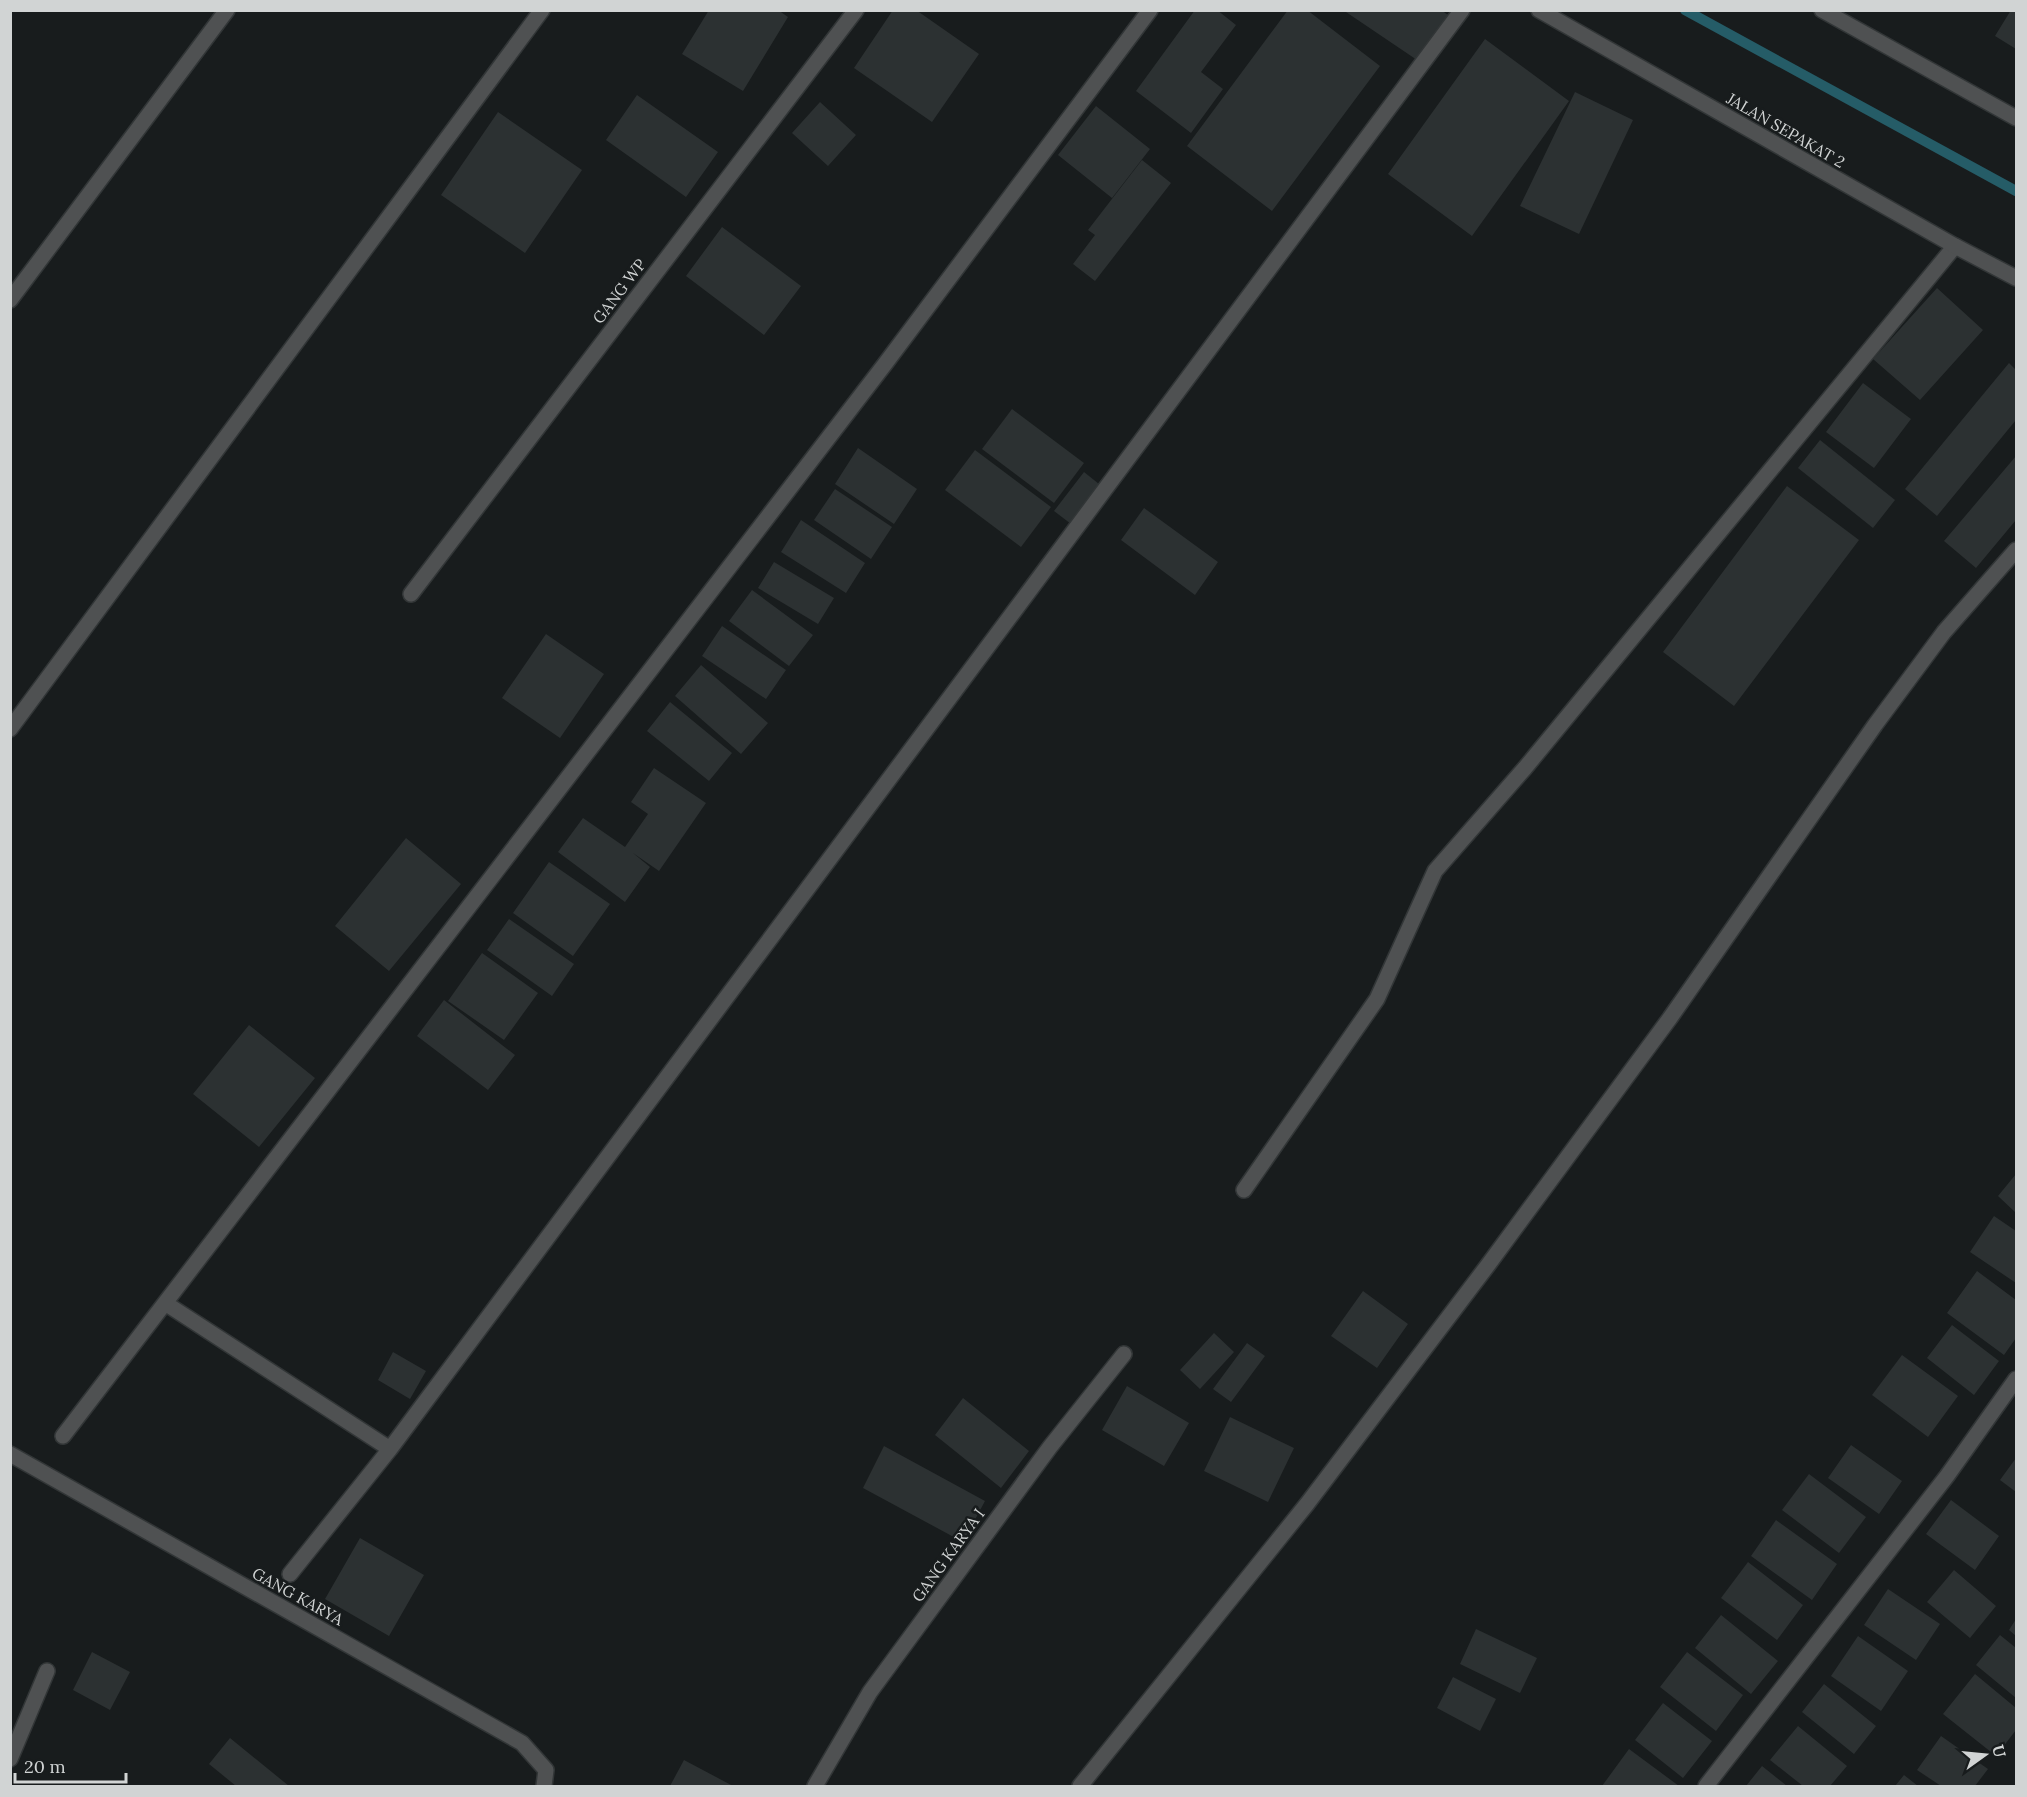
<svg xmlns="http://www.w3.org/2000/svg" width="2027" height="1797" font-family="Lora,serif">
<rect width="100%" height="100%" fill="#181c1d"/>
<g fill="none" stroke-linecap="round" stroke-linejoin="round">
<!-- stream -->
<path stroke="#255c67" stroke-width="10" d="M1685,10L2016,191"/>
</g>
<!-- building -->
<path fill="#2c3132" d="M709,10H778L788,17L743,91L682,54Z
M893,10H916L979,54L932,122L854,68Z
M1195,10H1217L1236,25L1201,72L1223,89L1191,133L1136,91Z
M1288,10H1307L1380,66L1272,211L1187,146Z
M1343,10H1441L1448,15L1417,60Z
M2011,10H2016V49L1995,36Z
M1485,39L1569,101L1472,236L1388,174Z
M1575,92L1633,120L1579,234L1520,206Z
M637,95L718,152L686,197L606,140Z
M820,102L856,135L828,166L792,133Z
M1096,106L1150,149L1112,198L1058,155Z
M498,112L582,170L525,253L441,195Z
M1142,160L1171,183L1095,281L1073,264L1095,235L1088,230Z
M722,227L801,286L764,335L686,276Z
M1937,288L1983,330L1920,400L1873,359Z
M2009,363L2016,370V420L1937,516L1905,489Z
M1863,383L1911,419L1874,468L1826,432Z
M1012,409L1084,463L1054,503L982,449Z
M1820,440L1895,500L1873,528L1798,468Z
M858,448L917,489L894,524L835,484Z
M975,450L1051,507L1021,547L945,490Z
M2016,456V520L1976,568L1944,541Z
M1084,472L1104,488L1075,527L1054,511Z
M1787,486L1859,540L1734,706L1663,652Z
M835,489L892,527L871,559L814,520Z
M1144,508L1218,562L1195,595L1121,540Z
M801,520L865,563L846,593L781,552Z
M774,562L834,598L818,624L758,588Z
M752,590L813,635L789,666L729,621Z
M722,626L786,670L766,699L702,656Z
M546,634L604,674L560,738L502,698Z
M701,665L768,723L741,754L675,696Z
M670,702L732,753L709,781L647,731Z
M654,768L706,803L659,871L633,853L650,867L625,902L558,852L583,818L625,847L648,814L631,802Z
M406,838L461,884L389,971L335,926Z
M549,862L610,904L573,956L513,913Z
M509,919L574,964L552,996L487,950Z
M482,953L538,993L504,1040L448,1001Z
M444,1000L515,1055L488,1090L417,1036Z
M249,1025L315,1078L259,1147L193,1094Z
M2016,1174V1213L1998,1196Z
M1994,1216L2016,1231V1283L1970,1252Z
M1977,1271L2016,1300V1338L2004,1355L1947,1313Z
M1363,1291L1408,1324L1377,1368L1331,1336Z
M1952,1325L1999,1361L1974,1395L1927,1358Z
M1214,1333L1234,1352L1200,1389L1180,1370Z
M1247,1343L1265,1356L1231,1402L1213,1389Z
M393,1352L426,1371L410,1399L378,1380Z
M1902,1355L1958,1396L1928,1437L1872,1395Z
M1127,1386L1189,1423L1164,1466L1102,1430Z
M963,1398L1029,1451L1001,1488L935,1435Z
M1230,1417L1294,1448L1268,1502L1204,1471Z
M1851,1445L1902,1481L1879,1514L1828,1478Z
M884,1446L985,1501L963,1542L863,1488Z
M2016,1458V1492L2000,1480Z
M1809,1474L1866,1517L1839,1553L1782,1510Z
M1951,1500L1999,1536L1975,1570L1926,1534Z
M1776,1520L1837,1564L1812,1600L1751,1556Z
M360,1538L424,1575L389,1636L325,1599Z
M1748,1562L1803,1605L1777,1640L1721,1598Z
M1954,1570L1996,1606L1970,1638L1927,1602Z
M1888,1589L1940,1624L1916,1660L1864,1625Z
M1721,1615L1778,1661L1751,1694L1695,1648Z
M2016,1619V1636L2009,1630Z
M1476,1629L1537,1658L1520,1693L1460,1664Z
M2000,1635L2016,1648V1698L1976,1665Z
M1858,1636L1908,1671L1881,1711L1831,1676Z
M92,1652L130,1672L110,1710L73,1690Z
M1687,1652L1743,1695L1716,1731L1660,1687Z
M1975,1674L2016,1708V1730L1996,1756L1943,1714Z
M1453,1677L1496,1699L1480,1731L1437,1708Z
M1824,1684L1876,1726L1854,1754L1802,1712Z
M1663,1703L1712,1741L1683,1778L1635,1740Z
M1798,1726L1847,1766L1830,1786H1803L1770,1760Z
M1941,1736L1988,1769L1975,1786H1941L1917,1770Z
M230,1738L289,1786H236L209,1764Z
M1629,1749L1679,1786H1602Z
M684,1760L733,1786H670Z
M1762,1766L1787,1786H1746Z
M1904,1775L1918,1786H1895Z"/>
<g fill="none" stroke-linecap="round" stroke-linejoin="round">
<defs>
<path id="minor" d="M1822,10L2016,118
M10,300L227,10
M411,594L856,10
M10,729L542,10
M1244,1190L1377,999L1435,871L1525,768L1955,246
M165,1303L390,1449L290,1574
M63,1436L885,364L1150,10
M390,1449L1462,10
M10,1454L522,1743L546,1770L544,1786
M10,1759L47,1671
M815,1786L870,1692L1050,1447L1124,1354
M1080,1786L1307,1504L1488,1265L1670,1018L1875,725L1944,632L2016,550
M1706,1786L1947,1476L2016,1379"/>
<path id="tertiary" d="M1539,10L1955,246L2016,278"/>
</defs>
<!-- minor casing -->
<use href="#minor" stroke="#323637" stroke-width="18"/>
<!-- tertiary casing -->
<use href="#tertiary" stroke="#323637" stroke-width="18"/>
<!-- minor -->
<use href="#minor" stroke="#4f5152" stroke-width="15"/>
<!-- tertiary -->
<use href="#tertiary" stroke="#4f5152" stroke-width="15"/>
</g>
<g text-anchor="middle" stroke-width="5" stroke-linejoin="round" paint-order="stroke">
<!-- street labels -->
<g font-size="16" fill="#d1d4d4" stroke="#181c1d">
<text transform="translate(1786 130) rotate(30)" y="6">JALAN SEPAKAT 2</text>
<text transform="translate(619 291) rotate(-53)" y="6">GANG WP</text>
<text transform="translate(948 1555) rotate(-54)" y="6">GANG KARYA I</text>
<text transform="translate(298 1596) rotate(29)" y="6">GANG KARYA</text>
</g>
</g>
<!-- border -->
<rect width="2027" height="1797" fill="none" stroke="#d1d4d4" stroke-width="24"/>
<!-- north arrow -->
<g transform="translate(1985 1755) rotate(75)" stroke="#181c1d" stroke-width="4.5" paint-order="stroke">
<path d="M0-4.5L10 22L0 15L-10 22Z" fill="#d1d4d4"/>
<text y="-9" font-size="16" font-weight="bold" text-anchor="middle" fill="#d1d4d4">U</text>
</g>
<!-- scale -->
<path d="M15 1773v9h111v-9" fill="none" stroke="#d1d4d4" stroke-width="3"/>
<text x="24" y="1773" font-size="18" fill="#d1d4d4" stroke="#181c1d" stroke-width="4.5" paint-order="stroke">20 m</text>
</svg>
